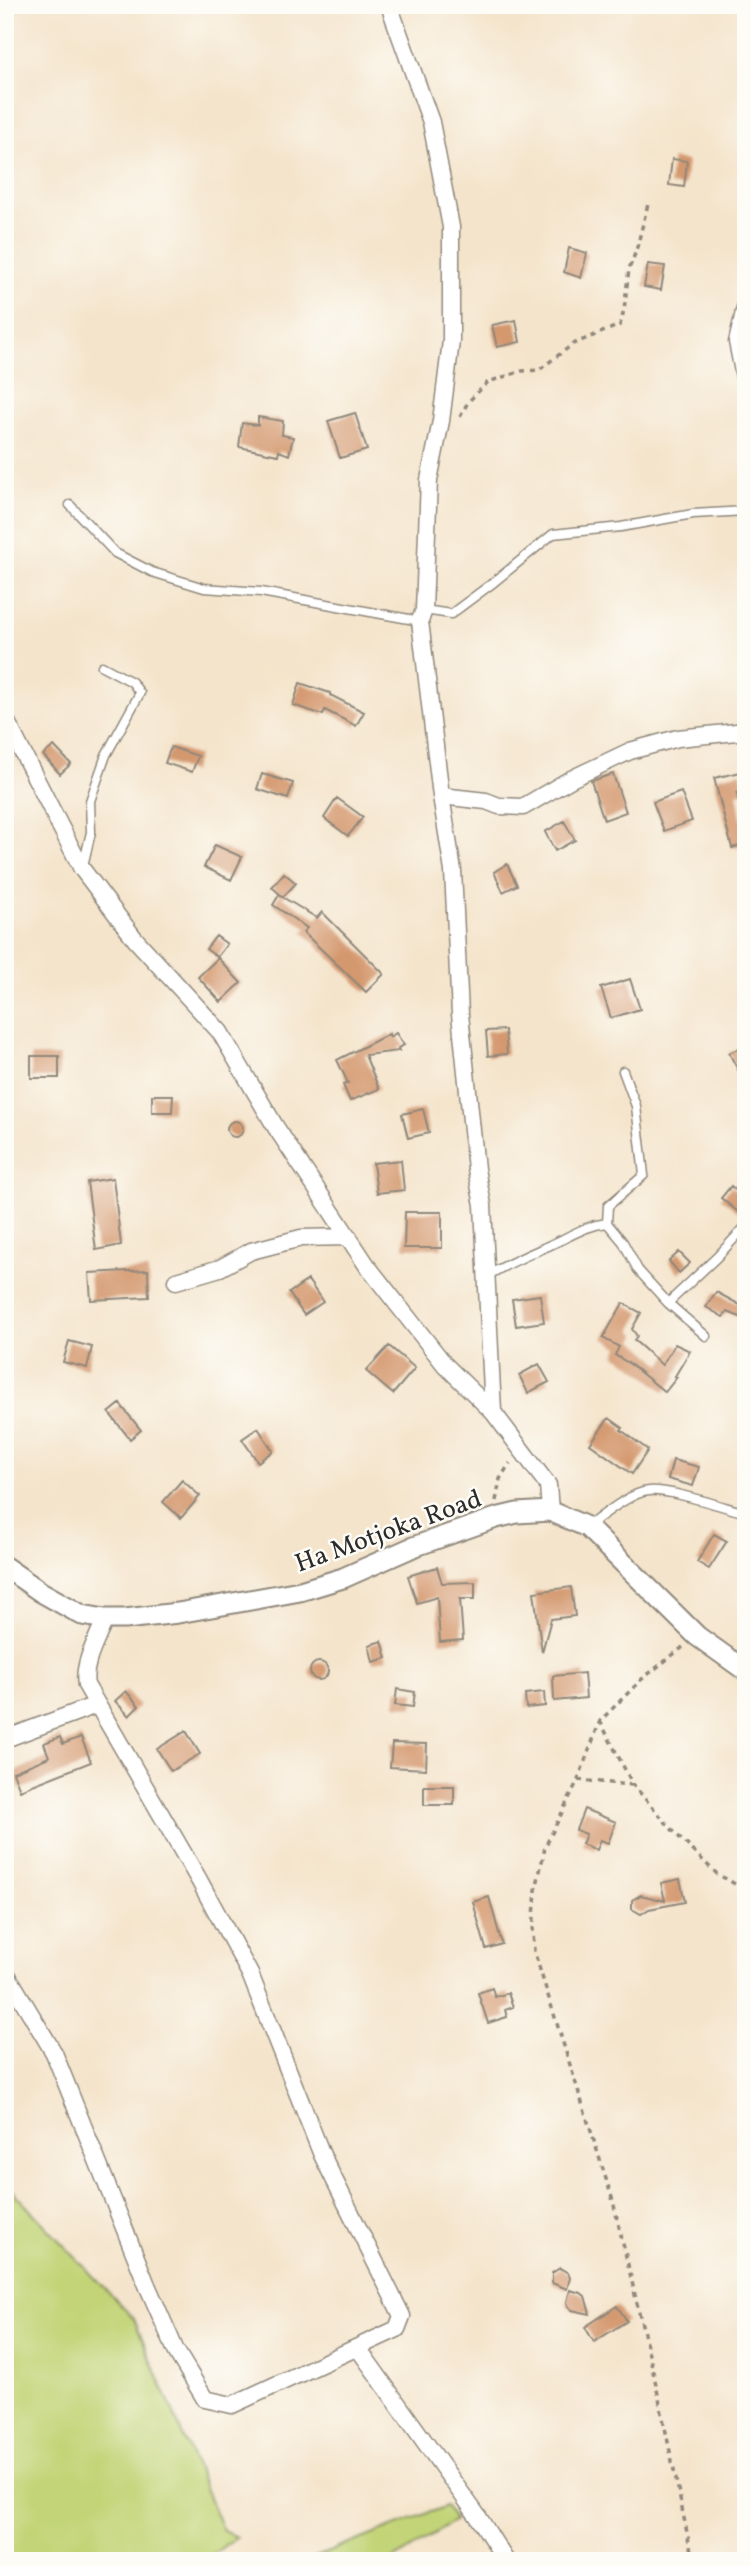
<svg xmlns="http://www.w3.org/2000/svg" width="751" height="2566" font-family="Vollkorn,serif">
<rect width="100%" height="100%" fill="#fdfcf7"/>
<filter id="ink" filterUnits="userSpaceOnUse"><feTurbulence type="fractalNoise" baseFrequency=".0143" numOctaves="2"/><feDisplacementMap in="SourceGraphic" scale="14" xChannelSelector="R" yChannelSelector="G"/><feConvolveMatrix kernelMatrix="1 2 1 2 8 2 1 2 1" color-interpolation-filters="sRGB"/></filter>
<filter id="wash" filterUnits="userSpaceOnUse"><feTurbulence type="fractalNoise" baseFrequency=".00686" numOctaves="4" result="noise"/><feDisplacementMap in="SourceGraphic" scale="28" xChannelSelector="R" yChannelSelector="G"/><feGaussianBlur stdDeviation="1.57" result="paint"/><feColorMatrix in="noise" values="0 0 0 0 0 0 0 0 0 0 0 0 0 0 0 0 0 1.4 0 .05"/><feComposite in="paint" operator="in"/></filter>
<g filter="url(#wash)">
<rect width="100%" height="100%" fill="#f4e4cb"/>
<!-- grass -->
<path fill="#c2d477" stroke="#768051" stroke-width="2" d="M5,2181L17,2196L134,2319L223,2531L236,2537L204,2561H5Z
M446,2506L455,2521L392,2561H306Z"/>
<g fill="none" stroke-linecap="round" stroke-linejoin="round">
<!-- stream -->
<path stroke="#6da0d9" stroke-width="5" d="M5,2557L16,2561
M50,2561H102"/>
</g>
<g id="blocks">
<!-- building -->
<path fill="#d4986e" d="M672,159L687,161L684,187L669,185Z
M569,248L587,253L581,278L564,272Z
M648,264L665,266L661,290L644,287Z
M516,320L520,342L497,347L492,325Z
M355,413L367,450L340,458L328,421Z
M258,417L283,421L282,435L293,437L289,455L279,451L278,455L239,447L242,423L258,425Z
M300,683L330,693V695L364,712L356,726L325,710L323,715L293,705Z
M54,746L71,764L60,774L43,755Z
M171,747L198,756L192,772L165,763Z
M741,772L746,791L737,793L746,844L732,848L714,778Z
M262,774L293,783L288,799L257,789Z
M613,774L626,812L604,820L591,781Z
M681,792L692,821L664,831L653,802Z
M337,798L363,817L348,836L324,818Z
M564,821L575,840L555,851L545,832Z
M215,845L242,857L231,880L204,867Z
M507,864L517,885L503,892L494,872Z
M284,873L296,883L283,897L272,887Z
M279,895L317,918L322,912L384,974L366,992L303,932L307,928L273,905Z
M216,936L227,944L217,957L206,949Z
M218,958L241,983L221,1002L198,977Z
M630,979L640,1009L611,1018L601,988Z
M505,1030L507,1054L488,1056L486,1031Z
M396,1033L404,1045L398,1048L399,1051L365,1055L379,1089L350,1101L343,1085L348,1083L337,1060L389,1034L390,1037Z
M746,1045V1085L729,1053Z
M31,1056H59V1078H31Z
M152,1095H173L172,1112H152Z
M423,1109L429,1133L408,1138L402,1114Z
M227 1129a8 8 0 1 1 16 0a8 8 0 1 1-16 0Z
M401,1160L404,1190L377,1193L373,1163Z
M113,1178L121,1245L96,1250L87,1182Z
M731,1186L746,1199L738,1212L721,1198Z
M405,1212H442V1248H404Z
M679,1252L690,1263L679,1273L669,1261Z
M148,1270L149,1297L91,1300L89,1273Z
M308,1280L323,1302L304,1315L289,1293Z
M716,1292L746,1308V1319L727,1312L723,1317L706,1307Z
M540,1295L544,1322L516,1326L512,1299Z
M623,1303L641,1313L632,1329L637,1336L634,1340L662,1365L675,1344L690,1351L675,1376L677,1377L665,1392L630,1364L615,1355L619,1347L603,1338Z
M69,1341L92,1347L87,1368L63,1362Z
M389,1346L415,1368L393,1394L366,1371Z
M539,1364L549,1382L528,1393L519,1375Z
M120,1404L141,1430L130,1439L109,1413Z
M609,1418L623,1428L621,1430L648,1450L632,1474L590,1444Z
M258,1428L273,1451L258,1462L242,1439Z
M673,1460L699,1467L693,1486L668,1479Z
M182,1480L200,1496L181,1518L163,1502Z
M714,1534L727,1541L709,1569L697,1562Z
M437,1567L442,1583L475,1582V1599H460L463,1640L440,1642L437,1597L417,1603L408,1576Z
M571,1587L575,1616L551,1619L542,1652L534,1592Z
M382,1641L387,1658L373,1662L369,1645Z
M310 1671a9 9 0 1 1 18 0a9 9 0 1 1-18 0Z
M584,1673L586,1698L554,1701L553,1676Z
M397,1689L415,1692L413,1707L395,1705Z
M126,1691L139,1706L129,1716L115,1701Z
M544,1692L545,1706L526,1708L525,1694Z
M186,1731L200,1754L171,1771L157,1749Z
M60,1737L63,1744L81,1737L91,1762L20,1790L13,1772L49,1757L44,1743Z
M392,1743L427,1744L426,1769L390,1767Z
M424,1786H454V1805H424Z
M584,1809L616,1822L608,1843L600,1840L596,1850L582,1844L586,1834L576,1830Z
M680,1879L685,1902L649,1909L641,1914L632,1909V1900L641,1895L665,1901L661,1883Z
M489,1897L502,1944L486,1949L473,1902Z
M492,1988L495,1997L508,1993L513,2007L505,2010L507,2017L488,2023L478,1993Z
M560,2268L568,2273L570,2278L567,2289L552,2283V2273Z
M570,2290L581,2293L585,2296L590,2314L572,2310L568,2306L567,2302Z
M617,2306L627,2321L594,2342L585,2327Z"/>
</g>
</g>
<g filter="url(#ink)">
<use href="#blocks" fill-opacity="0" stroke="#90887b" stroke-width="2"/>
<g fill="none" stroke-linecap="round" stroke-linejoin="round">
<defs>
<path id="service" d="M745,212L746,220
M746,251L742,303L733,342L746,407
M70,505L115,553L152,572L204,588L261,592L420,621
M424,610L451,614L494,582L553,534L621,527L693,514L746,511
M83,866L91,832L90,801L106,755L140,693L132,682L102,666
M607,1223L608,1206L644,1175L636,1106L623,1071
M487,1276C511,1261 536,1252 561,1240C577,1232 589,1225 607,1223L623,1242L638,1270L668,1303L706,1336
M668,1303L717,1257L746,1226
M587,1527C602,1516 631,1492 649,1491C670,1489 723,1507 746,1513"/>
<path id="minor" d="M389,5L431,122L451,227V341L441,421L429,480L424,610L420,621L441,796L453,871L460,1014L476,1169L483,1205L493,1412
M5,718L82,869L135,939L220,1032L275,1126L368,1267L445,1365L493,1412L548,1485L550,1511
M441,796L486,801L499,806L523,807L571,779L630,751L678,738L746,731
M176,1281L220,1268L251,1251L301,1238L349,1237
M5,1739L96,1705
M5,1971L54,2053L147,2285L176,2351L205,2399L232,2405L397,2329L402,2316L322,2155L250,1974L199,1880L86,1685C82,1664 97,1640 105,1619
M358,2348L479,2518L506,2561"/>
<path id="tertiary" d="M5,1567L41,1592L82,1615L105,1619H125L178,1613L300,1591L343,1578L413,1547L496,1518L517,1513L550,1511L587,1527L697,1636L746,1671"/>
</defs>
<!-- service casing -->
<use href="#service" stroke="#90887b" stroke-width="11"/>
<!-- minor casing -->
<use href="#minor" stroke="#90887b" stroke-width="19"/>
<!-- tertiary casing -->
<use href="#tertiary" stroke="#90887b" stroke-width="23"/>
<!-- path -->
<path stroke="#90887b" stroke-width="3.5" stroke-dasharray="5 5" stroke-linecap="butt" d="M460,417L468,402L488,382L522,371L539,370L573,344L620,325L624,310L629,269L636,251L648,204
M496,1501L500,1479L510,1463
M683,1647L642,1679L600,1721L578,1780L545,1847L536,1890L533,1931L534,1951L613,2201L655,2380L693,2561
M600,1721L633,1785L676,1834L717,1874L746,1890
M578,1780L632,1785"/>
<!-- service -->
<use href="#service" stroke="#fff" stroke-width="8"/>
<!-- minor -->
<use href="#minor" stroke="#fff" stroke-width="16"/>
<!-- tertiary -->
<use href="#tertiary" stroke="#fff" stroke-width="19"/>
</g>
</g>
<g text-anchor="middle" stroke-width="5" stroke-linejoin="round" paint-order="stroke">
<!-- street labels -->
<g font-size="26" fill="#2b2b2b" stroke="#fdfcf7">
<text transform="translate(388 1530) rotate(-20)" y="9">Ha Motjoka Road</text>
</g>
</g>
<!-- margin -->
<rect width="751" height="2566" fill="none" stroke="#fdfcf7" stroke-width="28"/>
</svg>
